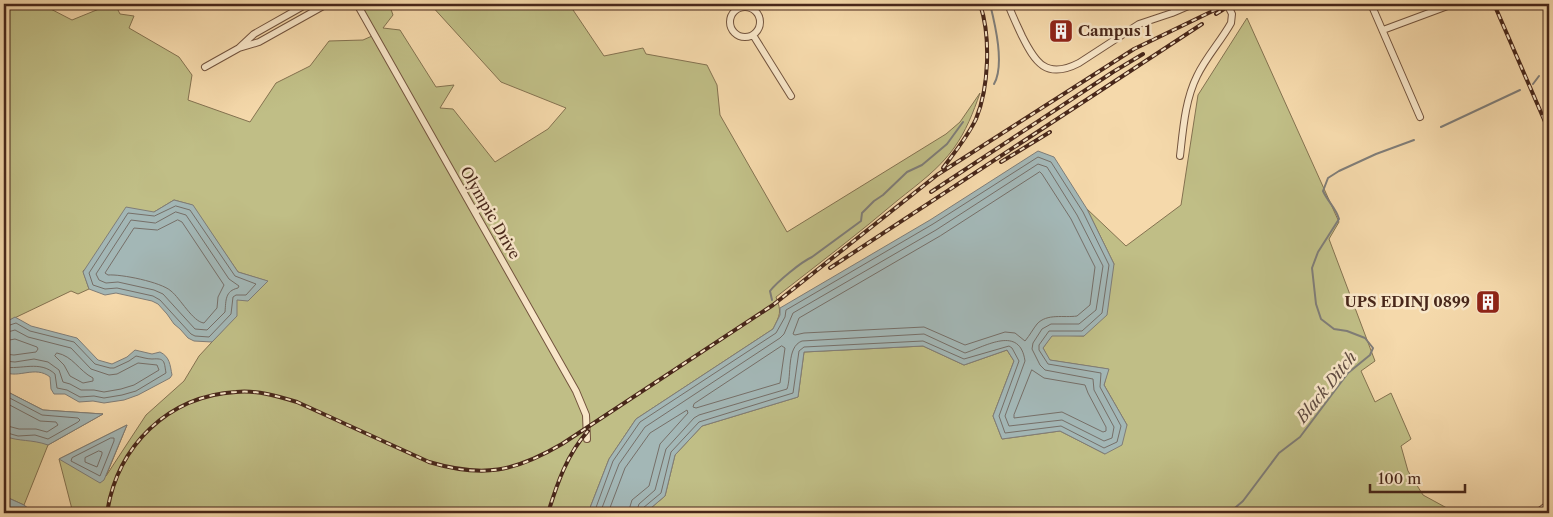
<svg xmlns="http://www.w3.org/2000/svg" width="1553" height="517" font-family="'Libre Caslon Text',serif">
<rect width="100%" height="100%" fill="#f5d9ab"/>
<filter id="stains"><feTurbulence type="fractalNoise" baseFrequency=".004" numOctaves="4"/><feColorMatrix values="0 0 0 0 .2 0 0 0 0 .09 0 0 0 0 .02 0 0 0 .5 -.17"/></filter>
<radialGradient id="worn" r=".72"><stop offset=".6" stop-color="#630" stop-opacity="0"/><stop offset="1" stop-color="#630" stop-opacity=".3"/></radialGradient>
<!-- green -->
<path fill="#c0be86" stroke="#847250" d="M4,4H41L72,20L99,9L101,4H115L120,14L134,16L129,28L179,57L192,75L188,100L250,122L276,83L310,66L329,41L363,40L372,36L354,4H389L393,15L383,28L400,30L436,87L454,85L440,108L453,109L495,162L548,129L566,108L501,82L430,4H569L604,56L643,48L646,54L707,65L717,85L720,115L787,232L946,134L960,122L980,93C973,113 966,131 954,148C939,169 918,184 898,200C858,234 817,265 776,297C782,312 780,315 773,329L636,419L609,459L588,513H73L59,459L127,425L106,476L146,415L184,381L199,356L236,316V300L267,281L238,272L192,205L174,200L154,212L83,271L89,289L78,294L71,291L4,323Z
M1247,18L1339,222L1329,239L1375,361L1361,371L1375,402L1391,393L1411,439L1401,446L1408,471L1423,495L1456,513H645L665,496L675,455L702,426L798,397L804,352L923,346L964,365L1007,350L1014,361L993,416L1002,439L1060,431L1105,454L1127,425L1104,385L1108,369L1049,360L1043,348L1052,335L1084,336L1114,264L1087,209L1126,246L1181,205L1198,95Z
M4,390L43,410L103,414L48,445L24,505L4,496Z"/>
<!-- water -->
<path fill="#a3b7b6" stroke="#7f7d78" d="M1038,151L1054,157L1087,209L1114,264L1107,315L1084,336H1052L1043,348L1050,360L1109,369L1104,385L1127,425L1122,445L1105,454L1060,431L1002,439L993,416L1014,361L1007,350L964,365L923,346L804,352L798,397L702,426L675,455L665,496L645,513H588L609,459L636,419L773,329L780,315V308L930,220Z
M174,200L193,205L238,272L268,281L248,301L237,300V316L212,342L194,341L188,338L180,329L174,324L167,314L158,304L152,301L116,293L105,295L89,289L83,272L126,207L154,212Z
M15,317L31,326L77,338L98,360L112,364L127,357L135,350L152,354L160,352C170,357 170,365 172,375L170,378L138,395L124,400L104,403L93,401L79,402L65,394H54L51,389L50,377C35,365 19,379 4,372V323Z
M4,390L43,410L103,414L48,445C31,439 20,442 4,436Z
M127,425L104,480L100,483L59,459Z
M4,496L24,505L34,513H4Z"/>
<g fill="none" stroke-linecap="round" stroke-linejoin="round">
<!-- shore -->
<path stroke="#766f68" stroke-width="1" d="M1040,172L1042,174L1071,219L1095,267L1090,305L1077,316C1064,318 1047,313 1037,324C1033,329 1030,335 1025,341L1015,333L1005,332L965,345L924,327L804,333L795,335L793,334L799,318L940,236Z
M176,206L190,210L235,276L256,284L246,295H236L233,297L231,314L209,337L195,336L191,334L160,300L153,296L117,288L105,289L93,285L89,273L128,213L154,216Z
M176,212L186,215L229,279L239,286L238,288C225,291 226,300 225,312L207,330L195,329L163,294L154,290L118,282L106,283L99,280L96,274L131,220L155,223Z
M178,220L182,222L224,285L218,297L217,308L204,323C193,322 180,298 171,291C161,282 121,274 108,275L105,273L134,228L157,230Z
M4,327L16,323L30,331L74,342L95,364L110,368H114L129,361L136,356C141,357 147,359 152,359C165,358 164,361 166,373L136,391L122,395L104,398L94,396L80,397L67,390L57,388L55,374C40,360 21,370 4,367
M4,333L15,330L28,337L71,348L91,369L109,375L117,374L138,363L157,365L159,370L134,385L121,389L104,392L94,390H81L70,384L63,382L59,370L48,362L34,359L15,362L4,361
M4,341L15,339L37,347L38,349L36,352L14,355L4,354
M782,346L785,348L780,383L696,408L693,407L694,404Z
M57,353C73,356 79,371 93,378V381L83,383L70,376L64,365L55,356Z
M1032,370L1044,378L1085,385L1088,393L1106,427V431L1103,432L1062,412L1014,418V415Z
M4,395L42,415L78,418L80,420L78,422L48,439L35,435L18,436L4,432
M4,402L40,421L56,422L58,425L47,432L36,429H19L4,425
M111,438H114V441L100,476L71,461L72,458Z
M99,451L102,452V454L97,467L85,462V458Z
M594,513L613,461L640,422L776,333L785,317L786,310L933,224L1038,157L1051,162L1083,212L1109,265L1102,313L1082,331H1049L1039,345V350L1048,364L1101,373L1100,387L1121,426L1117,442L1104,448L1061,426L1005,433L999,416L1019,361L1012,348L1009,346L964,359L923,341L804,347L799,351L793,393L699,422L671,452L661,493L643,508L642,513
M600,513L619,464L645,427L780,338L784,334L793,313L936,230L1038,164L1047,167L1077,215L1103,266L1096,310L1079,324H1051L1042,329L1033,343L1032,349L1040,365L1045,370L1093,379L1094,390L1114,427L1112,438L1104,441L1062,420L1009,426L1005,416L1025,361C1020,325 986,346 965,353L924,334L802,341C786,347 792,375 787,389L699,415L694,418L666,449L655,490L639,504L636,513
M608,513L625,468L650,433L687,410L688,413L660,444L649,486L632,500L628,513"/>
<!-- stream -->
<path stroke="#7f7d78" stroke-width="2" d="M990,4C995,24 1005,65 994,84
M1549,64V63
M1533,84L1539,76
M1441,127L1520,90
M772,300L770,291C777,282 801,262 812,257L861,221L862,213L874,201L883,195L907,172L922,165L947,144L963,122
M1229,513L1243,501L1279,453L1300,437L1348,373L1370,355L1373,348L1365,338L1347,331L1334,329L1321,319L1316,304L1312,268L1318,252L1339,219C1336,208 1328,202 1323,191L1328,178L1339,171L1376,154L1414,140"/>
<defs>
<path id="minor" d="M357,4L576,391L586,415L587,439
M1008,4C1012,15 1017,25 1022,36C1035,62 1046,80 1079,63L1139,24L1172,13L1193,4
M1371,4L1420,117
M730 22a15 15 0 1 1 30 0a15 15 0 1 1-30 0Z
M1383,30L1453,4
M753,35L791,96
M239,48L259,42L327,4
M205,67L239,48L254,34L307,4
M1180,156C1183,130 1185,100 1197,76C1206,57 1221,41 1231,23L1232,14L1227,4
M1537,513L1549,504"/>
</defs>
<!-- minor casing -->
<use href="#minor" stroke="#73543e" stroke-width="8"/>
<!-- minor -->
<use href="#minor" stroke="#f8e6c8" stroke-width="6"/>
<defs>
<path id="rail" d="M1494,4L1549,131
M1216,14L1232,4
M1001,162L1050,132
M943,168C954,153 968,136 976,119C989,87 991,37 980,4
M931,192L1113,72L1143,54
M830,268L1202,24
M107,513C117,446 168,396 236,392C257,390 277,396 297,402L429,462C483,478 514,472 562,444L773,305L937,175L1134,49L1221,7
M548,513C557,484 567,454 588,431"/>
</defs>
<!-- rail casing -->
<use href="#rail" stroke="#48271a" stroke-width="4"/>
<!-- rail -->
<use href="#rail" stroke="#f8e6c8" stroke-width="2" stroke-dasharray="5.5" stroke-linecap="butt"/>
</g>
<!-- icons -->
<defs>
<symbol id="building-square" viewBox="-11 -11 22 22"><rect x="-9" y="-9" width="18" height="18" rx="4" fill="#8f2418" stroke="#f8e6c8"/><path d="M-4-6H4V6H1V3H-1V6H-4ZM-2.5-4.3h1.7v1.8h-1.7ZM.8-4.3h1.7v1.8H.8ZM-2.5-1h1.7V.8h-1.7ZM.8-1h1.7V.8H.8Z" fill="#fff"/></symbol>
</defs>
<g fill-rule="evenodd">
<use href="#building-square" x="1047" y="17" width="28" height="28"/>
<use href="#building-square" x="1474" y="288" width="28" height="28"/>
</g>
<g text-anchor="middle" stroke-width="5" stroke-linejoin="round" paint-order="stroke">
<!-- poi labels -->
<g font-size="15" font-weight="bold" fill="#48271a" stroke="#f8e6c8" text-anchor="start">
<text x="1078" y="36">Campus 1</text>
<text x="1470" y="307" text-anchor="end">UPS EDINJ 0899</text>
</g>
<!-- street labels -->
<g font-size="15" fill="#48271a" stroke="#f8e6c8">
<text transform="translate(490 213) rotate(60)" y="5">Olympic Drive</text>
</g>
<!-- water labels -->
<g font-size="16" font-style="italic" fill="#5f4b41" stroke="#f8e6c8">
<text transform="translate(1326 387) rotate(-51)" y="6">Black Ditch</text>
</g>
</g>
<!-- margin -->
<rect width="1553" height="517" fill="none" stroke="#f5d9ab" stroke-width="20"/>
<rect x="5" y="5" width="1543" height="507" fill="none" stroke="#48271a" stroke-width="2.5"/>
<rect x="10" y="10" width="1533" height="497" fill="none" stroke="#48271a"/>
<!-- scale -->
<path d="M1370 484v8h95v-8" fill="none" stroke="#48271a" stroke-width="2.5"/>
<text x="1378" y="484" font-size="15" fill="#48271a" stroke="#f8e6c8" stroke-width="4" paint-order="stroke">100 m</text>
<rect width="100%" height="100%" filter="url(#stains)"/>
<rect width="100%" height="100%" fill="url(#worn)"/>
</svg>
